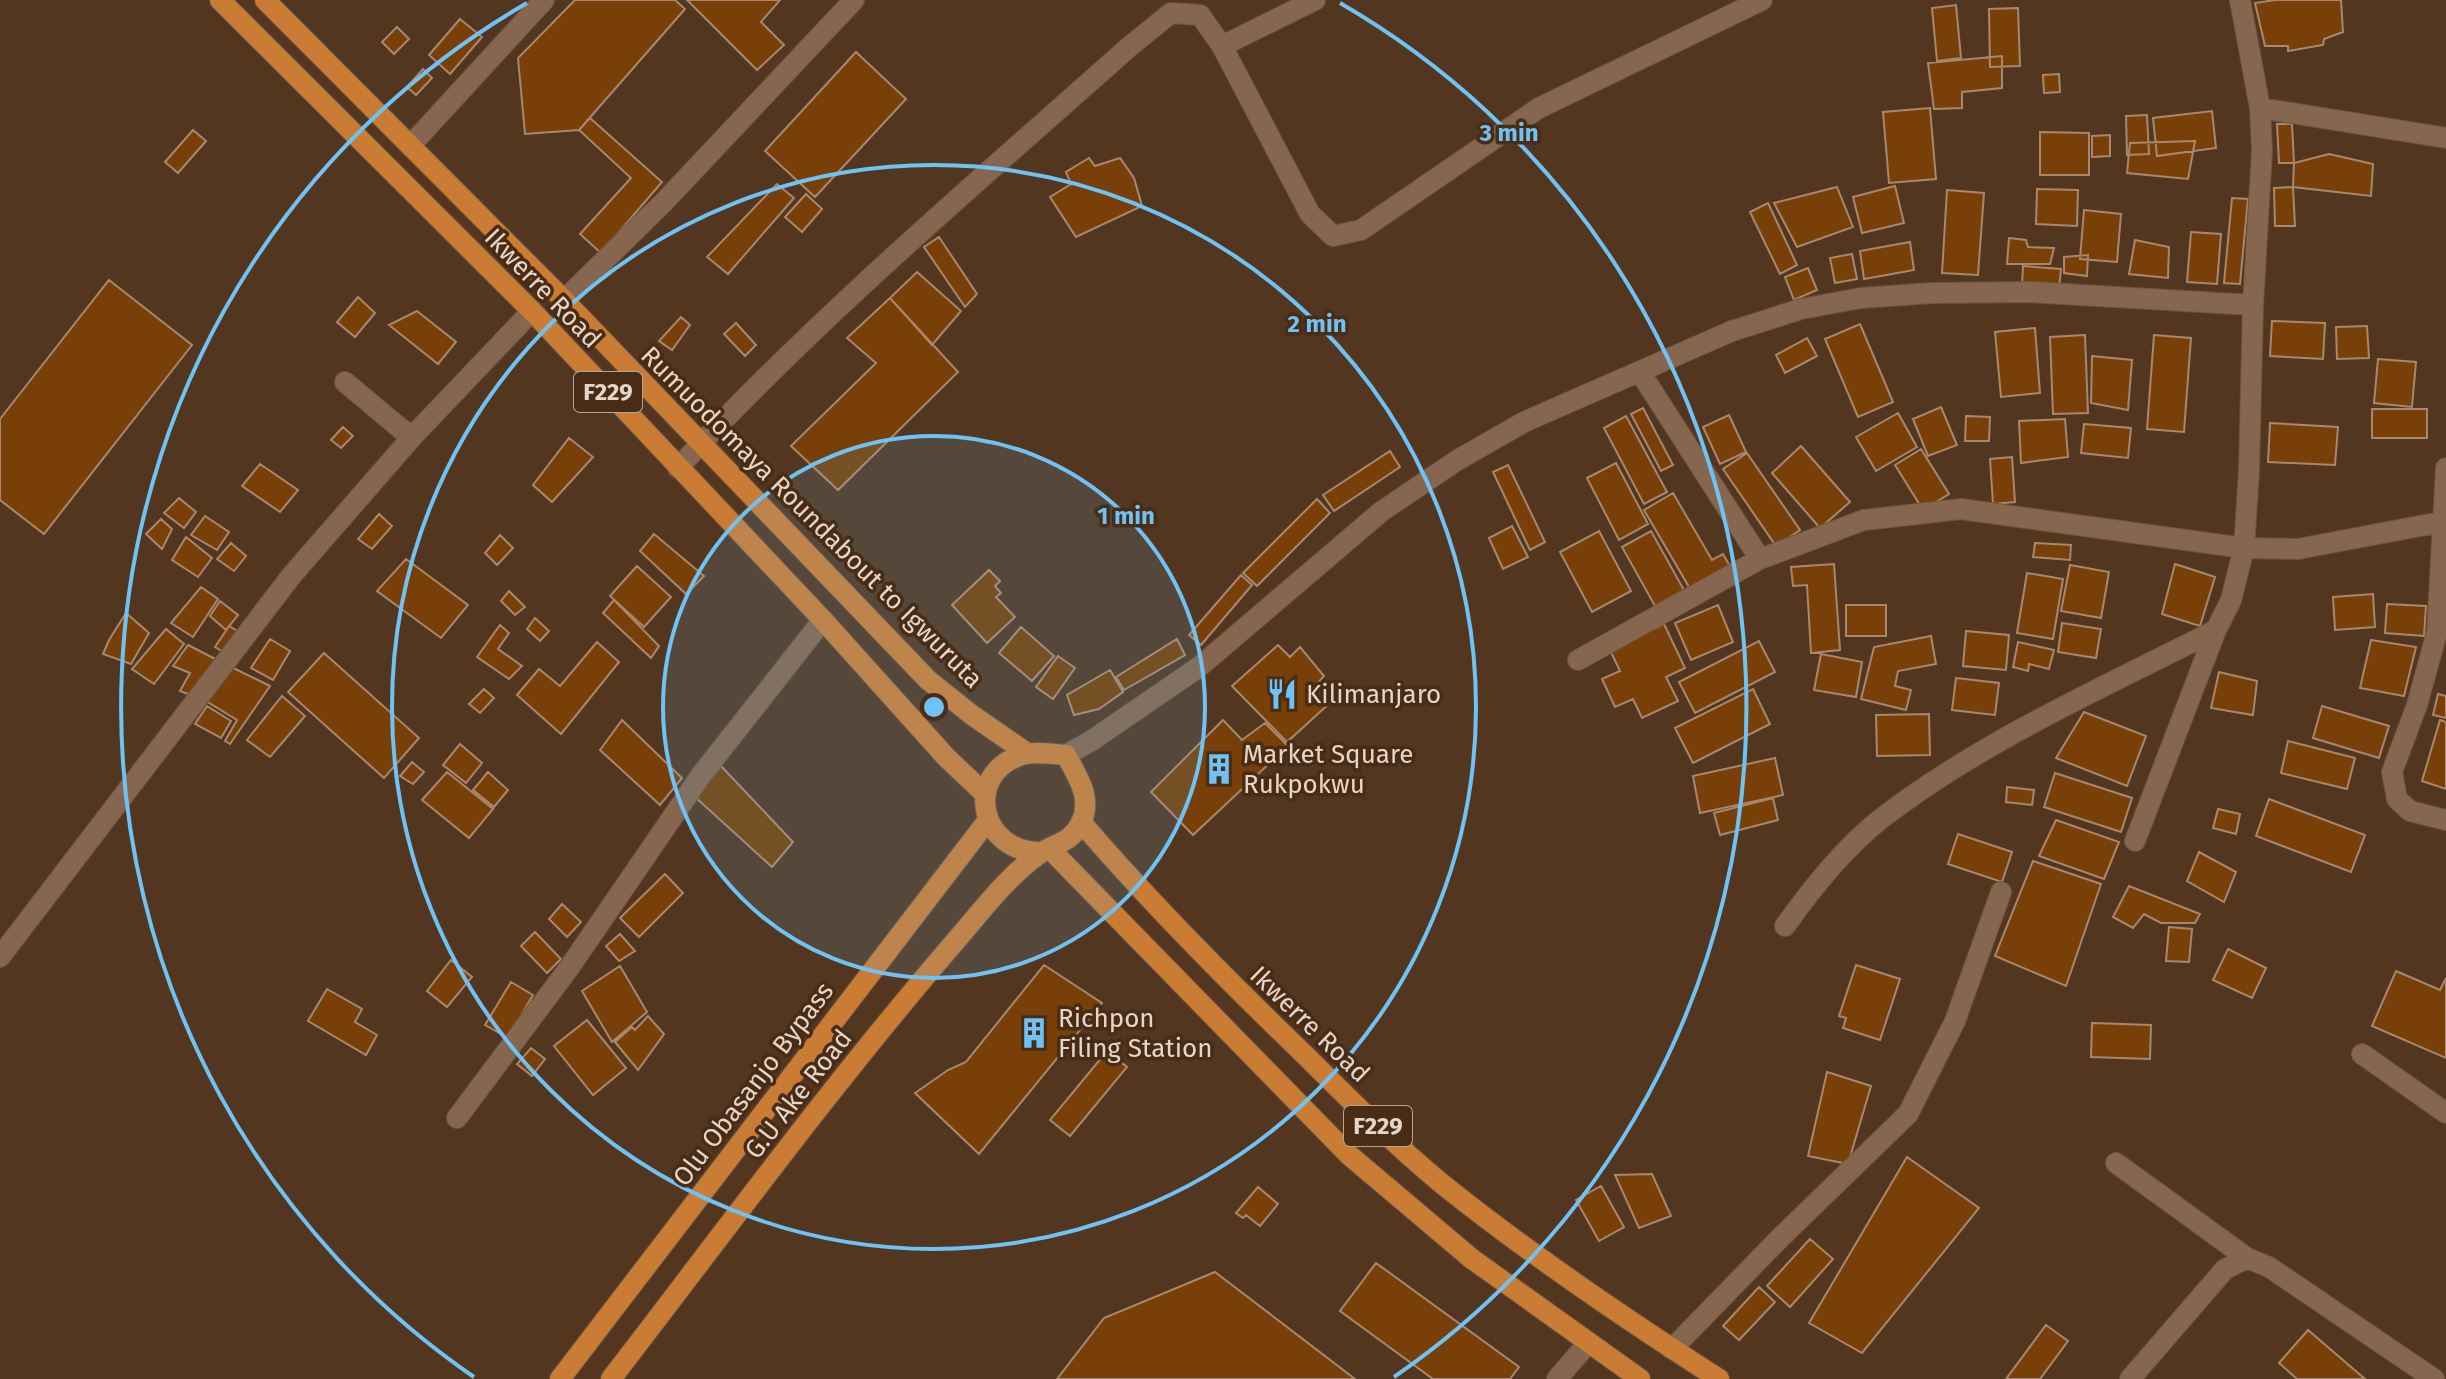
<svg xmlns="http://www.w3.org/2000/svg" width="2446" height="1379" font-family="'Fira Sans',sans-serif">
<rect width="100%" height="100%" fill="#533620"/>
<!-- building -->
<path fill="#784008" stroke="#a9876f" stroke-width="2" d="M575,0H675L685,9L579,130L525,134L518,58Z
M687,0H780L761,22L784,45L757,70Z
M2275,0H2341L2343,32L2324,39L2323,45L2288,51V46H2265L2255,3Z
M1956,5L1961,58L1937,61L1932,8Z
M2018,8L2020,66L1990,67L1989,9Z
M460,19L482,37L450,74L429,55Z
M397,27L409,39L394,54L382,42Z
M856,52L906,99L815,197L765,151Z
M2002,56V88L1962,92V108L1934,109L1928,63Z
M423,69L432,78L416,95L407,87Z
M2059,74L2060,92L2044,93L2043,75Z
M1930,108L1936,179L1889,183L1883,112Z
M2212,111L2216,148L2157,156L2153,118Z
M2147,115L2149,154L2127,155L2126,116Z
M590,118L662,182L601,253L580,234L631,178L579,130Z
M2277,124H2292L2294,163H2279Z
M193,130L206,141L178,173L165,162Z
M2040,132L2089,133V175H2040Z
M2110,135V156L2092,157V136Z
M2195,141L2188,179L2127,173L2130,143Z
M2329,154L2373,164L2371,196L2293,187L2294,163Z
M1089,158L1095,166L1120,158L1134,178L1142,206L1076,237L1050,197L1071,184L1066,172Z
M777,184L794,198L728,274L707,257Z
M1895,186L1904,223L1862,233L1853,197Z
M1837,187L1853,227L1797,247L1774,203Z
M2293,187L2295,226H2275L2274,188Z
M2037,189L2078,190L2077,226L2036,224Z
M1947,190L1984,193L1978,275L1942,273Z
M806,194L822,209L802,232L785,217Z
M2232,198L2248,199L2240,284L2224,283Z
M1768,203L1797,265L1780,274L1750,212Z
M2084,210L2121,214L2117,262L2080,259Z
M2191,232L2221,234L2217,284L2187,282Z
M939,237L977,294L965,307L924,247Z
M2009,238L2026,240L2028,247L2054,248L2050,264H2007Z
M2135,240L2169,247L2168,278L2129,274Z
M1910,242L1914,270L1864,279L1860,251Z
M1852,254L1857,279L1835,283L1830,258Z
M2088,255L2087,276L2064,273V257Z
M2023,266L2061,269L2059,289L2022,286Z
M1808,268L1817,290L1794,300L1785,277Z
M917,272L961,311L932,345L890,298Z
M109,280L192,345L44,534L0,500V419Z
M358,297L375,313L355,337L337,322Z
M890,298L958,372L838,490L791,446L876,363L847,338Z
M417,311L456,342L438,364L389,325Z
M681,317L690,325L672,350L659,341Z
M2272,321L2325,323L2323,359L2270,356Z
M736,323L756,345L745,356L724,334Z
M1860,324L1893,402L1858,417L1825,339Z
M2367,326L2369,358L2337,359L2336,327Z
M2035,328L2040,393L2001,397L1995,332Z
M2085,335L2088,413L2053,414L2050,337Z
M2154,335L2191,338L2184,432L2147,429Z
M1807,338L1817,356L1785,373L1776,355Z
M2092,356L2132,360L2128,410L2091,403Z
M2378,359L2416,362L2412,407L2374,403Z
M1941,407L1957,445L1928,456L1913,419Z
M1643,408L1673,465L1661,471L1631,414Z
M2372,409H2427V438H2372Z
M1898,413L1917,447L1876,471L1856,437Z
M1729,415L1746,452L1720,464L1703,427Z
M1626,416L1667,492L1644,504L1604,428Z
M1966,416L1990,417L1989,441H1965Z
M2065,419L2068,457L2021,463L2019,421Z
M2270,423L2338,427L2335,465L2268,462Z
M2084,424L2131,428L2128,458L2081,453Z
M343,427L353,436L341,448L331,440Z
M569,438L593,457L552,502L533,485Z
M1801,446L1850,502L1820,528L1772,473Z
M1921,449L1949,494L1923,510L1895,465Z
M1390,451L1400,467L1334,511L1323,495Z
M1747,453L1800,530L1776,546L1723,469Z
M2012,457L2015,502L1993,504L1990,459Z
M1616,463L1648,524L1619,540L1587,478Z
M260,464L298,490L280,512L242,486Z
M1508,465L1545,542L1530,550L1493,472Z
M1673,493L1712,560L1723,554L1731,568L1692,592L1644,510Z
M179,498L196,512L184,528L164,513Z
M1317,499L1330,513L1257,586L1243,573Z
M379,514L392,526L372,549L358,539Z
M205,516L229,532L217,550L191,535Z
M161,519L172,529L162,549L146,534Z
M1512,526L1528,557L1503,569L1489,538Z
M1599,531L1631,591L1592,612L1560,552Z
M1651,531L1684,590L1655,606L1622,547Z
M654,534L704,576L686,594L640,551Z
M500,535L513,548L497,565L485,553Z
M186,537L212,558L198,577L172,560Z
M231,543L246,556L234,571L217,559Z
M2035,543L2071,545L2070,560L2033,557Z
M406,559L468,605L441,638L377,591Z
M1834,564L1840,650L1811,653L1807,585L1793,586L1791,567Z
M2175,564L2215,577L2200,626L2162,614Z
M2070,565L2109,572L2101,618L2061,611Z
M637,566L671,597L644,627L610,596Z
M989,570L1000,581L995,586L1001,593L996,597L1015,617L987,643L952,605Z
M2027,573L2063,579L2053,639L2017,633Z
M1241,575L1252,585L1201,645L1189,635Z
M201,587L218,599L193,637L171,623Z
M509,591L525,607L515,615L501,601Z
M2373,594L2375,627L2335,630L2333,597Z
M614,600L659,646L651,658L603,613Z
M220,601L238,615L226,630L210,616Z
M2387,604L2426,606L2424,636L2385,633Z
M1718,605L1733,642L1691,660L1675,623Z
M1846,605H1886V636H1846Z
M126,613L149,633L131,664L103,654L109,640Z
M535,618L549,631L540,641L527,629Z
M2062,623L2101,629L2096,658L2058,652Z
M1664,624L1685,668L1666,677L1678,701L1642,718L1633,699L1615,707L1602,679L1620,671L1610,650Z
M500,625L509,633L498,649L522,666L509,679L477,657Z
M229,626L248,637L233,658L215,647Z
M1021,627L1054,656L1032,681L999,653Z
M166,629L184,644L154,684L132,669Z
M1966,631L2009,635L2006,670L1963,666Z
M1931,636L1936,664L1898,671L1895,686L1911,690L1906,710L1861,699L1874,647Z
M270,639L290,651L273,680L251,668Z
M1177,639L1185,655L1124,690L1116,677Z
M2371,640L2416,647L2404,696L2360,688Z
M1759,641L1775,672L1695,713L1679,682Z
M597,642L619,662L561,734L517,695L539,669L560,686Z
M2018,642L2054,650L2049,669L2029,664L2028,671L2013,667Z
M188,645L223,663L203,700L180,691L190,673L173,666Z
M1278,645L1290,657L1300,647L1324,676L1316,685L1332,701L1287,742L1232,686Z
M324,653L419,738L384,778L288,692Z
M1821,654L1862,662L1856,697L1814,690Z
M1058,656L1075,668L1053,699L1036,687Z
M227,665L270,686L230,744L225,741L237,720L206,701Z
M1110,670L1123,692L1099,709L1074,715L1067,695Z
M2219,672L2257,681L2253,715L2211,708Z
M1956,678L1999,683L1995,715L1952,710Z
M484,689L494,698L480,713L469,704Z
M1753,689L1770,724L1693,763L1675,728Z
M2438,694L2446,696V718L2433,715Z
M282,696L305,716L270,757L247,740Z
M207,706L231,721L221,738L195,724Z
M2322,706L2389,726L2379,758L2313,738Z
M2084,712L2146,736L2127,786L2056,758Z
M1929,714L1930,755L1877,756L1876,715Z
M622,720L682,778L660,805L600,750Z
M1223,720L1242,740L1265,723L1288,746L1193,835L1151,792Z
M2440,720L2446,722V789L2422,781Z
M2288,741L2355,758L2347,789L2281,773Z
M460,744L482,763L466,783L443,765Z
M1775,758L1783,795L1700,813L1693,776Z
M412,762L424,772L413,784L400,776Z
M721,766L793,842L772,867L695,797Z
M447,772L493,809L469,838L422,800Z
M488,772L508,790L494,807L473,790Z
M2055,773L2132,798L2121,832L2044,807Z
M2007,787L2034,790L2032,805L2006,802Z
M1773,798L1778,820L1720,835L1714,813Z
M2269,799L2365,835L2351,872L2256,836Z
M2218,809L2240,814L2236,834L2213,828Z
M2056,820L2119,842L2104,879L2039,856Z
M1958,834L2012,852L2002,882L1948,864Z
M2199,852L2236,872L2224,902L2187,881Z
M2033,861L2101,884L2066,986L1995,956Z
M665,874L683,893L639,937L620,918Z
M2129,886L2200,914L2195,923H2161L2144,914L2133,928L2113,917Z
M562,904L581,922L567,937L549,919Z
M2169,927L2192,929L2189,962L2166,961Z
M535,932L561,959L547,973L521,946Z
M620,934L635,951L619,961L606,946Z
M2228,949L2266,968L2252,998L2213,980Z
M451,960L472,977L447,1007L427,991Z
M1044,965L1102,1003L979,1154L915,1093L948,1070L966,1062Z
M1856,965L1900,979L1880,1040L1843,1028L1846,1018L1839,1016Z
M620,966L647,1012L612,1042L582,991Z
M2396,971L2440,990L2446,978V1058L2372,1026Z
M511,982L533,995L508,1038L485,1025Z
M327,989L362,1009L355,1022L377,1035L366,1055L308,1021Z
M648,1016L664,1034L638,1070L615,1042L632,1027L635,1030Z
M587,1020L626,1068L593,1095L554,1046Z
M2092,1023L2151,1025L2150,1059L2091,1057Z
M531,1048L545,1059L532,1076L517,1064Z
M1107,1051L1127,1067L1070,1136L1050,1120Z
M1827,1072L1871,1086L1848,1164L1808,1156Z
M1907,1157L1979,1208L1862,1353L1809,1323Z
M1652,1174L1671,1216L1639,1228L1615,1175Z
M1601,1186L1624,1227L1599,1241L1576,1200Z
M1258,1187L1278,1204L1260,1226L1246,1215L1243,1218L1236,1213Z
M1810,1239L1833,1259L1790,1307L1767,1286Z
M1376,1263L1519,1367L1510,1379H1433L1340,1311Z
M1215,1272L1355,1379H1057L1104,1318Z
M1759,1287L1775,1302L1739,1340L1723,1326Z
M2046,1325L2068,1341L2040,1379H2006Z
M2308,1330L2365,1379H2297L2279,1363Z"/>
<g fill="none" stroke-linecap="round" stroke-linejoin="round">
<defs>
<path id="minor" d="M1222,46L1315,0
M2260,108L2446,138
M410,146L544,0
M564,300L664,202L854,0
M1640,372L1760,559
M345,382L401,429L413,436
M678,468C818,317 975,184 1129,47L1171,13L1200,15L1222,46L1310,214L1333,236L1361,230L1539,108L1762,0
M2446,468L2437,632L2417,705L2392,772L2397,799L2410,811L2446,820
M1578,660L1760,559L1864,520L1961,509L2244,548L2298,549L2446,521
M1066,755L1091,741L1199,667L1382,511L1456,461L1524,422L1732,331L1801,309L1861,298L1932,293L2030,292L2253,305
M2135,841L2216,630
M1785,926C1813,887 1844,848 1882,818C1982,741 2104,687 2216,630L2231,600L2244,548L2249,471L2253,305L2262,151L2260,108L2240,0
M0,957L292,575L413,436L532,311
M2362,1054L2446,1113
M457,1118L569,968L702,774L823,620
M2116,1163L2247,1258
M1672,1349L1780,1238L1908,1114L1955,1021L2001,892
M1557,1379L1588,1343
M2130,1379L2225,1269L2247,1258L2269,1267L2434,1379"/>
<path id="major" d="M220,0L532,311L823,620L946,757L986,795
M265,0L564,300L928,680L972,715L1027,753
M1081,822C1152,905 1229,982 1308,1058C1351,1101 1394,1144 1441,1183C1529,1254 1624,1318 1719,1379
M1051,850L1349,1155L1472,1259L1640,1379
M560,1379L988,820
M611,1379C725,1231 836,1079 959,937C983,909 1008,876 1039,854C1055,843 1070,844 1081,823C1093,798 1077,776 1066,755C1052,754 1035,751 1022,755C963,773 979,853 1041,852"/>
</defs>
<!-- minor casing -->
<use href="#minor" stroke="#6c5440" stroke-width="22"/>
<!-- major casing -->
<use href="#major" stroke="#6c5440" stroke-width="22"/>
<!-- minor -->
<use href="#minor" stroke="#86664f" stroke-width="20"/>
<!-- major -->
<use href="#major" stroke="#ca7c35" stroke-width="20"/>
</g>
<!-- distance rings -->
<circle cx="934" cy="707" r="271" fill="#6fc2f4" fill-opacity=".12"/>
<g fill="none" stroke="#6fc2f4" stroke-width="4">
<circle cx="934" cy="707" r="271"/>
<circle cx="934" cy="707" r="542"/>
<path d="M474 1377A813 813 0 0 1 527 3M1340 3A813 813 0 0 1 1394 1377"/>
</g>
<!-- icons -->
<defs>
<symbol id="restaurant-bare" viewBox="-9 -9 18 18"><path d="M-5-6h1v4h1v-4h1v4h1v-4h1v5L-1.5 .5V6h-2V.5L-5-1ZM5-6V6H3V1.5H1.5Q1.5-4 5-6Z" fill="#6fc2f4" stroke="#482c16" stroke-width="2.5" paint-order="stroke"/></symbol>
<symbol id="building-bare" viewBox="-9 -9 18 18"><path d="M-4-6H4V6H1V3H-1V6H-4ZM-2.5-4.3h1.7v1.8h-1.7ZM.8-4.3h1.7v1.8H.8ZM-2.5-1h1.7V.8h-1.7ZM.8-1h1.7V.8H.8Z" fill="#6fc2f4" stroke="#482c16" stroke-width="2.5" paint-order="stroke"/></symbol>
</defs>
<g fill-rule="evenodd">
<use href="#restaurant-bare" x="1260" y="672" width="44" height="44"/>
<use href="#building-bare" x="1197" y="747" width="44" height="44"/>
<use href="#building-bare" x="1012" y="1011" width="44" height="44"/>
</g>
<g text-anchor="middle" stroke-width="7" stroke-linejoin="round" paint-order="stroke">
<!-- shield labels -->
<g fill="#482c16" stroke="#b7a293" stroke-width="2">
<rect x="574" y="372" width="68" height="40" rx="6"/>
<rect x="1344" y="1106" width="68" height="40" rx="6"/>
</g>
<g font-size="24" font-weight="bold" fill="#e7d5c8">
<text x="608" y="400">F229</text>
<text x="1378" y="1134">F229</text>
</g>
<!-- street labels -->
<g font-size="26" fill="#e7d5c8" stroke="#482c16">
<text transform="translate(543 288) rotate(46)" y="9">Ikwerre Road</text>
<text transform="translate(812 517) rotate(45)" y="9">Rumuodomaya Roundabout to Igwuruta</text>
<text transform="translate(1310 1024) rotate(44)" y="9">Ikwerre Road</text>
<text transform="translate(753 1084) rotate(-53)" y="9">Olu Obasanjo Bypass</text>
<text transform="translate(798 1094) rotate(-52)" y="9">G.U Ake Road</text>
</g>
<!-- poi labels -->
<g font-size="26" fill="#e7d5c8" stroke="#482c16" text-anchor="start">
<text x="1306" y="703">Kilimanjaro</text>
<text x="1243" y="763">Market Square<tspan x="1243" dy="30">Rukpokwu</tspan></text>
<text x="1058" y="1027">Richpon<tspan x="1058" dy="30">Filing Station</tspan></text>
</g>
</g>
<circle cx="934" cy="707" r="12" fill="#6fc2f4" stroke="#482c16" stroke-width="4"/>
<g font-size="24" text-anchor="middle" font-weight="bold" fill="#6fc2f4" stroke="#482c16" stroke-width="7" stroke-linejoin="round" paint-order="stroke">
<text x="1509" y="141">3 min</text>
<text x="1317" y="332">2 min</text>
<text x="1126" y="524">1 min</text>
</g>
</svg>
